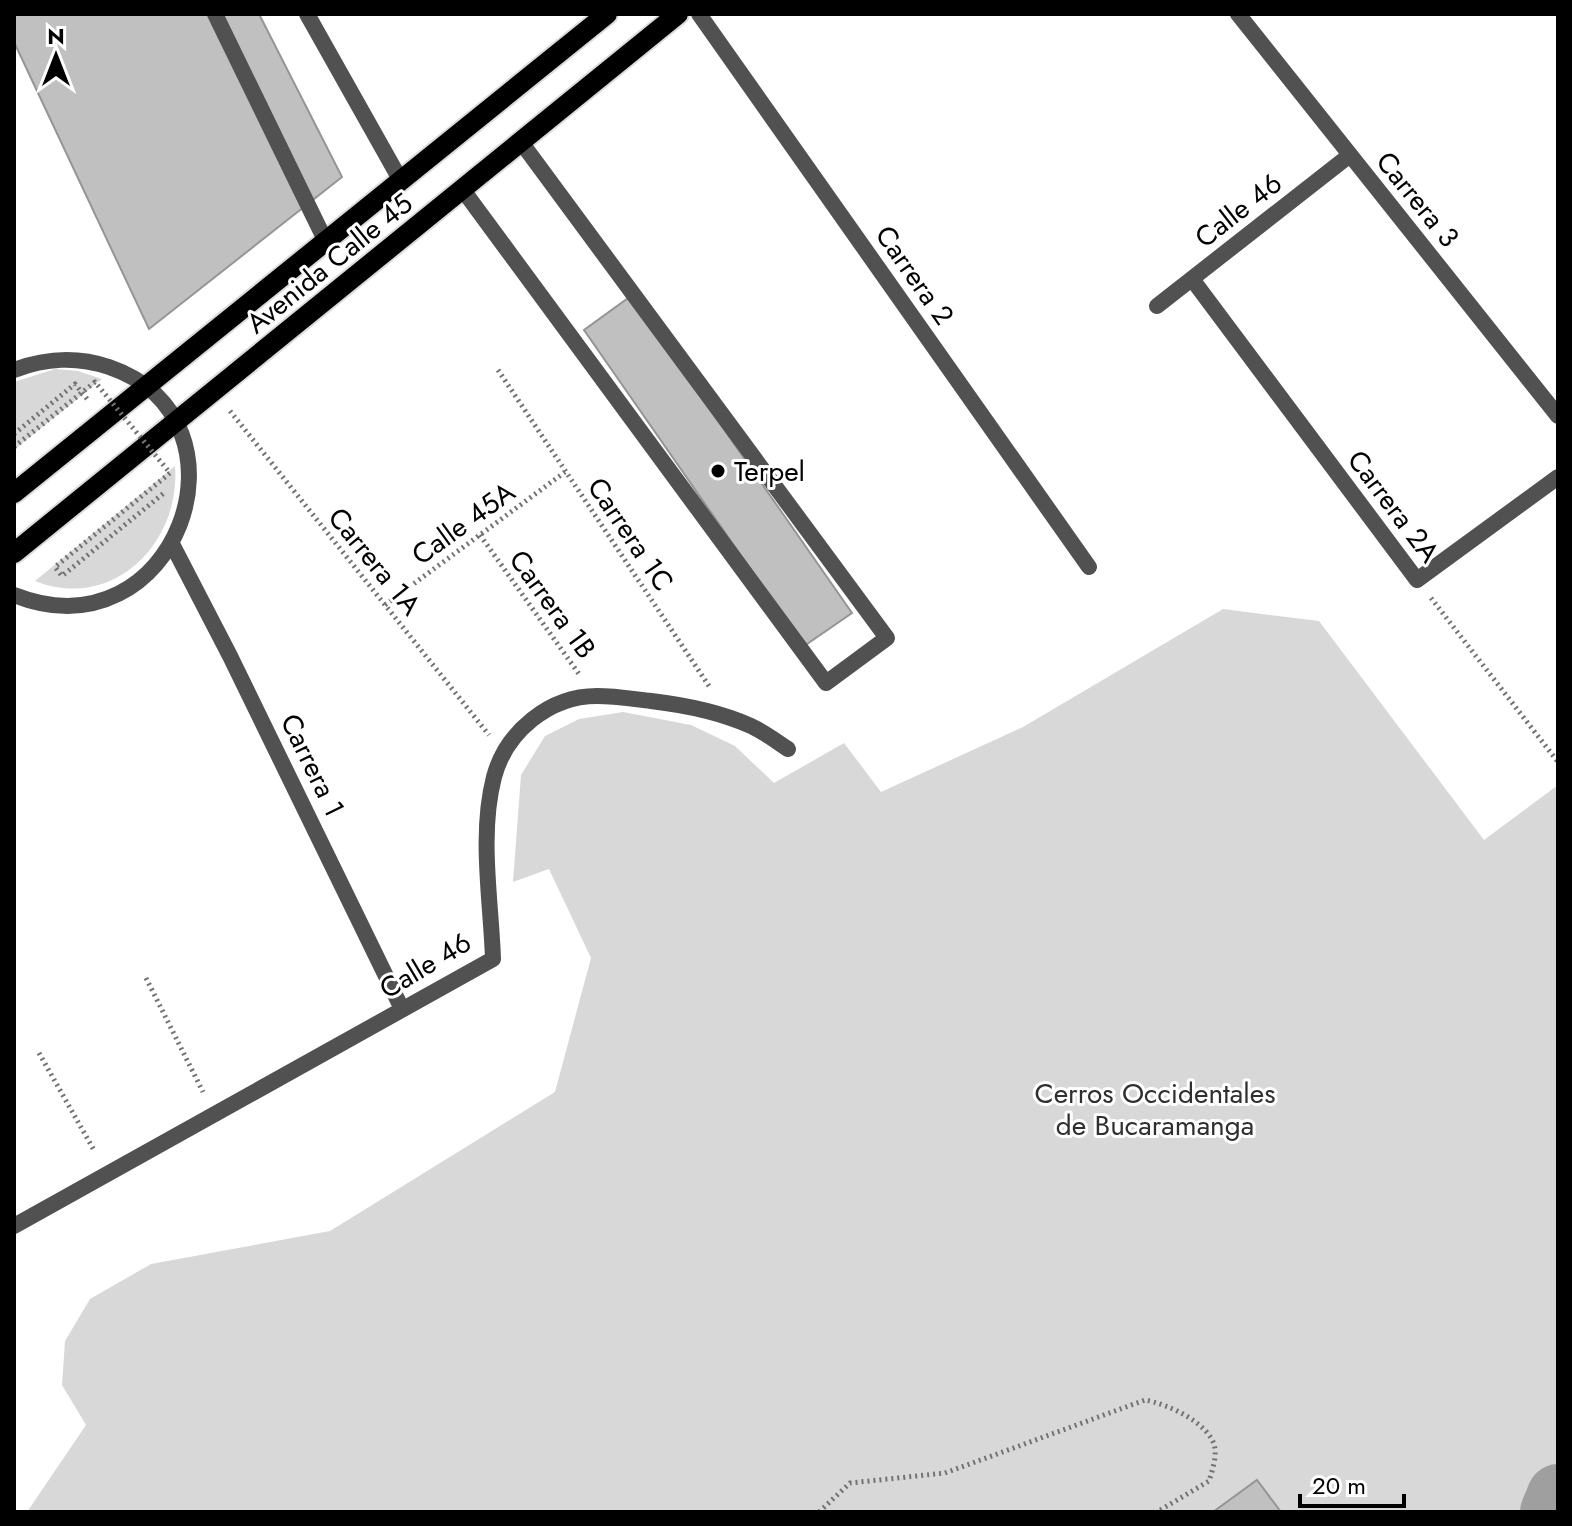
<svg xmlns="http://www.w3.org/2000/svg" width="1572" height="1526" font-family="Jost,sans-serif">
<rect width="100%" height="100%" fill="#fff"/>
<!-- green -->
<path fill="#d8d8d8" d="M55,369L78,371L102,379L14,450V382Z
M175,466C181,543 113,612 35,581Z
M1223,609L1319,621L1484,840L1558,785V1512H27L86,1425L62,1385L65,1341L90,1299L151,1264L330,1231L555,1092L591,958L549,869L513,882L521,775L545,736L579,719L623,712L691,725L735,746L774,783L844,743L881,792L1023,727Z"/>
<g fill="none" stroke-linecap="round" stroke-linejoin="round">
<!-- river -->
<path stroke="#9f9f9f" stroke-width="62" d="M1551,1512L1558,1495"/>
</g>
<!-- building -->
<path fill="#c0c0c0" stroke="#959595" stroke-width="2" d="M14,14H259L342,177L149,329L14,42Z
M631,296L852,613L804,646L584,330Z
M1257,1480L1281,1512H1213Z"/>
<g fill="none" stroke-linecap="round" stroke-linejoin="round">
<defs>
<path id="primary" d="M14,493L607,14
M14,553L678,14"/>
</defs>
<!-- primary casing -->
<use href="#primary" stroke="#dbdbdb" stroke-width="24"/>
<!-- path -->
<path stroke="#737373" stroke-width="5" stroke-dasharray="2 4" stroke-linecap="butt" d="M498,370L709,686
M230,411L489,735
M14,434L75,384L88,400
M480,535L579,674
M1431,598L1558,762
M385,605L565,472
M146,978L203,1092
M39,1053L95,1152
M819,1512L850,1483L945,1473L1145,1400C1168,1404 1212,1424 1215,1449C1216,1460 1212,1471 1209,1481L1157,1512"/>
<!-- service -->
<path stroke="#515151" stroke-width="16" d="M215,14L326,242
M307,14L401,181
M463,190L826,683L887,638L521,142"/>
<!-- minor -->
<path stroke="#515151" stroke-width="16" d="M699,14L1089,567
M1238,14L1558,416
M1192,279L1417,580L1558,477
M1157,306L1350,155
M14,370C46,358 76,356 109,367C262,419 176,659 14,595
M173,546L230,656L402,1009
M14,1226L493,959C491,900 479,835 494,777C506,732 549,696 597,696C615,696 633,699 651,701C685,705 720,712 751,726C764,732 776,741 788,749"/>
<!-- primary -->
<use href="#primary" stroke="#000" stroke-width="20"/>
<!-- path-bridge -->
<path stroke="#737373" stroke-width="5" stroke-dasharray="2 4" stroke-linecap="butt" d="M14,447L95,382L170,473L55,567L62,576L164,493"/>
</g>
<!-- markers -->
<circle fill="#000" stroke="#fff" stroke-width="3" cx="718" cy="471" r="8"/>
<g text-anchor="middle" stroke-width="6" stroke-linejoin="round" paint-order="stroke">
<!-- street labels -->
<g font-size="28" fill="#000" stroke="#fff">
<text transform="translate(1418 199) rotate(51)" y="10">Carrera 3</text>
<text transform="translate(1238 210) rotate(-38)" y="10">Calle 46</text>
<text transform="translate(329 263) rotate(-39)" y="10">Avenida Calle 45</text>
<text transform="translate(915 275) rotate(55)" y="10">Carrera 2</text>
<text transform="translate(1394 506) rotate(53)" y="10">Carrera 2A</text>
<text transform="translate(463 523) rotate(-36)" y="10">Calle 45A</text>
<text transform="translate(631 534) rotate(56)" y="10">Carrera 1C</text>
<text transform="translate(375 561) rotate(51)" y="10">Carrera 1A</text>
<text transform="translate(553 604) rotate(54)" y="10">Carrera 1B</text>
<text transform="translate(313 765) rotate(64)" y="10">Carrera 1</text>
<text transform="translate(425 965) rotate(-31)" y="10">Calle 46</text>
</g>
<!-- poi labels -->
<g font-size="28" fill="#000" stroke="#fff" text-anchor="start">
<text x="734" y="481">Terpel</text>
</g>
<!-- park labels -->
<g font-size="28" fill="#2f2f2f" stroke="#fff">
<text x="1155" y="1103">Cerros Occidentales<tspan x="1155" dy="32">de Bucaramanga</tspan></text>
</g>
</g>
<!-- border -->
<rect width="1572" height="1526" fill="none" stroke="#000000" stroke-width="32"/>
<!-- north arrow -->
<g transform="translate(56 56)" stroke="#ffffff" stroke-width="6" paint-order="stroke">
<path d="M0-6L14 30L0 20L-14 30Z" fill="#000000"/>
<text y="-12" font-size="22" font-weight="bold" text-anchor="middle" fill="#000000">N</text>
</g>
<!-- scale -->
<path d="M1300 1494v12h104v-12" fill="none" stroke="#000000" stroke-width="4"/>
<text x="1312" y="1494" font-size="24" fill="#000000" stroke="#ffffff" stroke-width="6" paint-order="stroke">20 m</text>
</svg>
